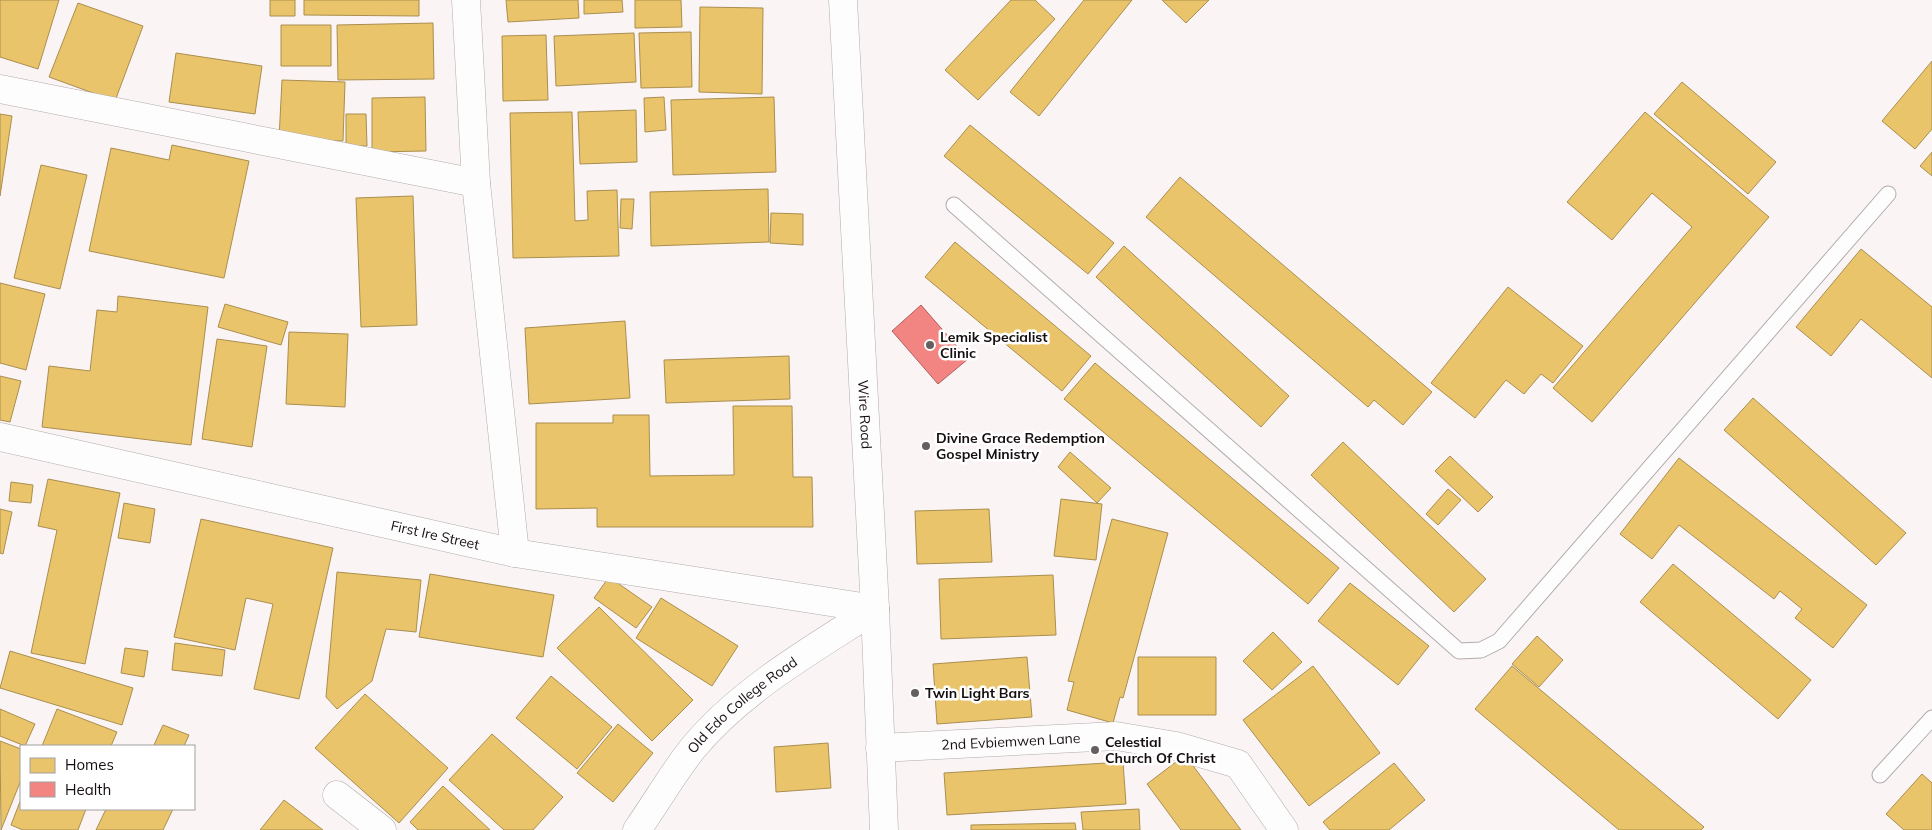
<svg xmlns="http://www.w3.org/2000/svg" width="1932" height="830" font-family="Mulish,sans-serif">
<rect width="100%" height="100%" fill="#fbf4f5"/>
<!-- homes -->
<path fill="#e9c46a" stroke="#aa8e4f" d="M0,0H59L38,69L0,57Z
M270,0H295V16H270Z
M304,0H419V16L304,15Z
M506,0H578L579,18L508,22Z
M584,0H622L623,12L584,14Z
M635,0H681L682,27L635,28Z
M1011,0H1035L1055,19L978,100L945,70Z
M1084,0H1132L1039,116L1010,92Z
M1162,0H1209L1186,23Z
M78,3L143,26L115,101L49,77Z
M700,7L763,8L762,94L699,92Z
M433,23L434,79L338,80L337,25Z
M281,25H331V66H281Z
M691,32L692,87L641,88L639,33Z
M634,33L636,82L556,86L554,36Z
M546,35L548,100L503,101L502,36Z
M176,53L262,66L255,114L169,102Z
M1932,61V129L1915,149L1882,121Z
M282,80L345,82L343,141L279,139Z
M1682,82L1776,162L1748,194L1654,114Z
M425,97L426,151L372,152V98Z
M664,97L666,130L645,132L644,98Z
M774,97L776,172L673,175L671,100Z
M636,110L637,162L580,164L578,112Z
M572,112L575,221L588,220L587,191L617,190L619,256L513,258L510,113Z
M1645,112L1769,217L1592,422L1553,388L1692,227L1652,193L1612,240L1567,202Z
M0,114L12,116L0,196Z
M346,114H366L367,146H346Z
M970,125L1114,243L1088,274L944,156Z
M172,145L249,161L224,278L89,251L111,148L169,160Z
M1932,152V176L1920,166Z
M41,165L87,175L60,289L14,278Z
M1180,177L1432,392L1403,425L1374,400L1368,407L1146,217Z
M768,189L769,242L651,246L650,192Z
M413,196L417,325L361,327L356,198Z
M621,199H634L632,229L620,228Z
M771,213L803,214V245L770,243Z
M955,242L1091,356L1062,391L925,277Z
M1124,246L1289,396L1261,427L1096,277Z
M1861,249L1932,307V378L1861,319L1831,356L1796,327Z
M0,283L45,294L26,370L0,363Z
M1508,287L1583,346L1553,383L1541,374L1524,394L1506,380L1475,418L1431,383Z
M118,296L208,307L191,445L42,427L49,366L90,371L97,310L117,312Z
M225,304L288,322L281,345L218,327Z
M625,321L630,398L529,404L525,328Z
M289,332L348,334L345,407L286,404Z
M217,339L267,346L252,447L202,439Z
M789,356L790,399L666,403L664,360Z
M1095,363L1339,568L1308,604L1064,399Z
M0,376L21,381L10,422L0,420Z
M1753,398L1906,533L1876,565L1724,430Z
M733,406H792L793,477H812L813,527H597V508L536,509V423H613V415H649L650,476L734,475Z
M1343,442L1486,579L1454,612L1311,475Z
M1070,452L1111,488L1097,503L1058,467Z
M1450,456L1493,497L1478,512L1435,471Z
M1679,458L1867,605L1833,648L1795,618L1802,609L1780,591L1774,599L1679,525L1652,559L1620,534Z
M48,479L120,493L85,664L31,653L57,530L38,526Z
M11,482L33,485L31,503L9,501Z
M1448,489L1461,500L1438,525L1426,514Z
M1061,499L1102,504L1096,560L1054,556Z
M124,503L155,509L150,543L118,538Z
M0,509L12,512L3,554L0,553Z
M989,509L992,562L917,564L915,511Z
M201,519L333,548L299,699L254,689L273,604L246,598L235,650L174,637Z
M1112,519L1168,533L1123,698L1120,697L1113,723L1067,710L1074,682L1068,681Z
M1673,564L1811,680L1778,719L1640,602Z
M337,572L421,580L416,632L386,629L372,681L337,709L326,697Z
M430,574L554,595L543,657L419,637Z
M1053,575L1056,635L941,639L939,579Z
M609,577L652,607L636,628L594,598Z
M1350,583L1429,646L1398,685L1318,621Z
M661,598L738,646L712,686L636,638Z
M599,607L693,700L652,741L557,648Z
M1273,632L1302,662L1272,690L1243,661Z
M1537,636L1563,660L1539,687L1512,664Z
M175,643L225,650L222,676L172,670Z
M125,648L148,651L144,677L121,673Z
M10,651L133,688L122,725L0,688Z
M1027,657L1032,717L937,724L933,664Z
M1138,657H1216V715H1138Z
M1313,666L1380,753L1309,806L1243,720Z
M1512,666L1704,827L1701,830H1619L1475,709Z
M551,676L612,727L577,769L516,718Z
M365,694L448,768L399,823L315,748Z
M0,709L35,724L25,746L0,736Z
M57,709L117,732L111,746H42Z
M618,724L653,753L613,802L577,773Z
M163,725L189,735L184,746H158L154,745Z
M492,734L563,797L533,830H504L449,780Z
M0,741L21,749V780L1,830Z
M828,743L831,788L776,792L774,747Z
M1185,755L1241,830H1181L1147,784Z
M1123,762L1126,804L947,815L944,773Z
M1394,763L1425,800L1389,830H1330L1323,822Z
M1922,774L1932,783V830H1904L1886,814Z
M443,786L490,830H418L410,822Z
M21,799V809H86L78,830H23L11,825Z
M284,800L323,830H260Z
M106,809H173L163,830H96Z
M1139,809L1140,830H1083L1081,812Z
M1075,823L1076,830H971V825Z"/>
<!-- health -->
<path fill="#f28482" stroke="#b06160" d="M921,305L968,359L938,384L892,331Z"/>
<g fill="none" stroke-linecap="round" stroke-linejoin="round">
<defs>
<path id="lane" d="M954,205L1459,651L1481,650L1499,641L1888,194
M1880,775L1932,718"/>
<g id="street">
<path d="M466,0L476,183L515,553"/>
<path id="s1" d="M843,0L875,609L884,830"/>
<path d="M0,89L476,183"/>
<path id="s2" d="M0,437L515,553L875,609"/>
<path id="s3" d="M880,748L1116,736L1176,746L1238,764L1284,830"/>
<path d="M337,795L382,830"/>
<path id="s4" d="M637,830C656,803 673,773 693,748C742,689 812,650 875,609"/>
</g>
</defs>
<!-- lane casing -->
<use href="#lane" stroke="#b2abac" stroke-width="17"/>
<!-- street casing -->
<use href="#street" stroke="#b2abac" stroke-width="29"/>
<!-- lane -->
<use href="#lane" stroke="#fefdfe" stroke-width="15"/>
<!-- street -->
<use href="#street" stroke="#fefdfe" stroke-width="28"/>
</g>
<!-- markers -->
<g fill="#665f60" stroke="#fff" stroke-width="2">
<circle cx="930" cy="345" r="5"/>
<circle cx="926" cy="446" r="5"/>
<circle cx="915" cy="693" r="5"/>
<circle cx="1095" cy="750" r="5"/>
</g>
<g text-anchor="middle" stroke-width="5" stroke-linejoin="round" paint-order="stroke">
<!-- poi labels -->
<g font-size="14" font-weight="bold" fill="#160f10" stroke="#fff" text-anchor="start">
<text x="940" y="342">Lemik Specialist<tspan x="940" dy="16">Clinic</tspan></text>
<text x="936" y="443">Divine Grace Redemption<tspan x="936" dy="16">Gospel Ministry</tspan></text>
<text x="925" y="698">Twin Light Bars</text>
<text x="1105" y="747">Celestial<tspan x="1105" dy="16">Church Of Christ</tspan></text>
</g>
<!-- street labels -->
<g font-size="14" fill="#160f10" stroke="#fff">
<text dy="5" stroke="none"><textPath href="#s1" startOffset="415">Wire Road</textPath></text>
<text dy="5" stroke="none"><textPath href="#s2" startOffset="446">First Ire Street</textPath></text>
<text dy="5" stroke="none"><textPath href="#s4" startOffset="165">Old Edo College Road</textPath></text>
<text dy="5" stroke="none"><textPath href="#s3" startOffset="131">2nd Evbiemwen Lane</textPath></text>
</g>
</g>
<!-- legend -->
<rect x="20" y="745" width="175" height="65" fill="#ffffff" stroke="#a29f9f"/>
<rect x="30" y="758" width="25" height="15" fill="#e9c46a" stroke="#a29f9f"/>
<text x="65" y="770" font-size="15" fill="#160f10">Homes</text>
<rect x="30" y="782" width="25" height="15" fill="#f28482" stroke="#a29f9f"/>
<text x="65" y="795" font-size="15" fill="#160f10">Health</text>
</svg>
